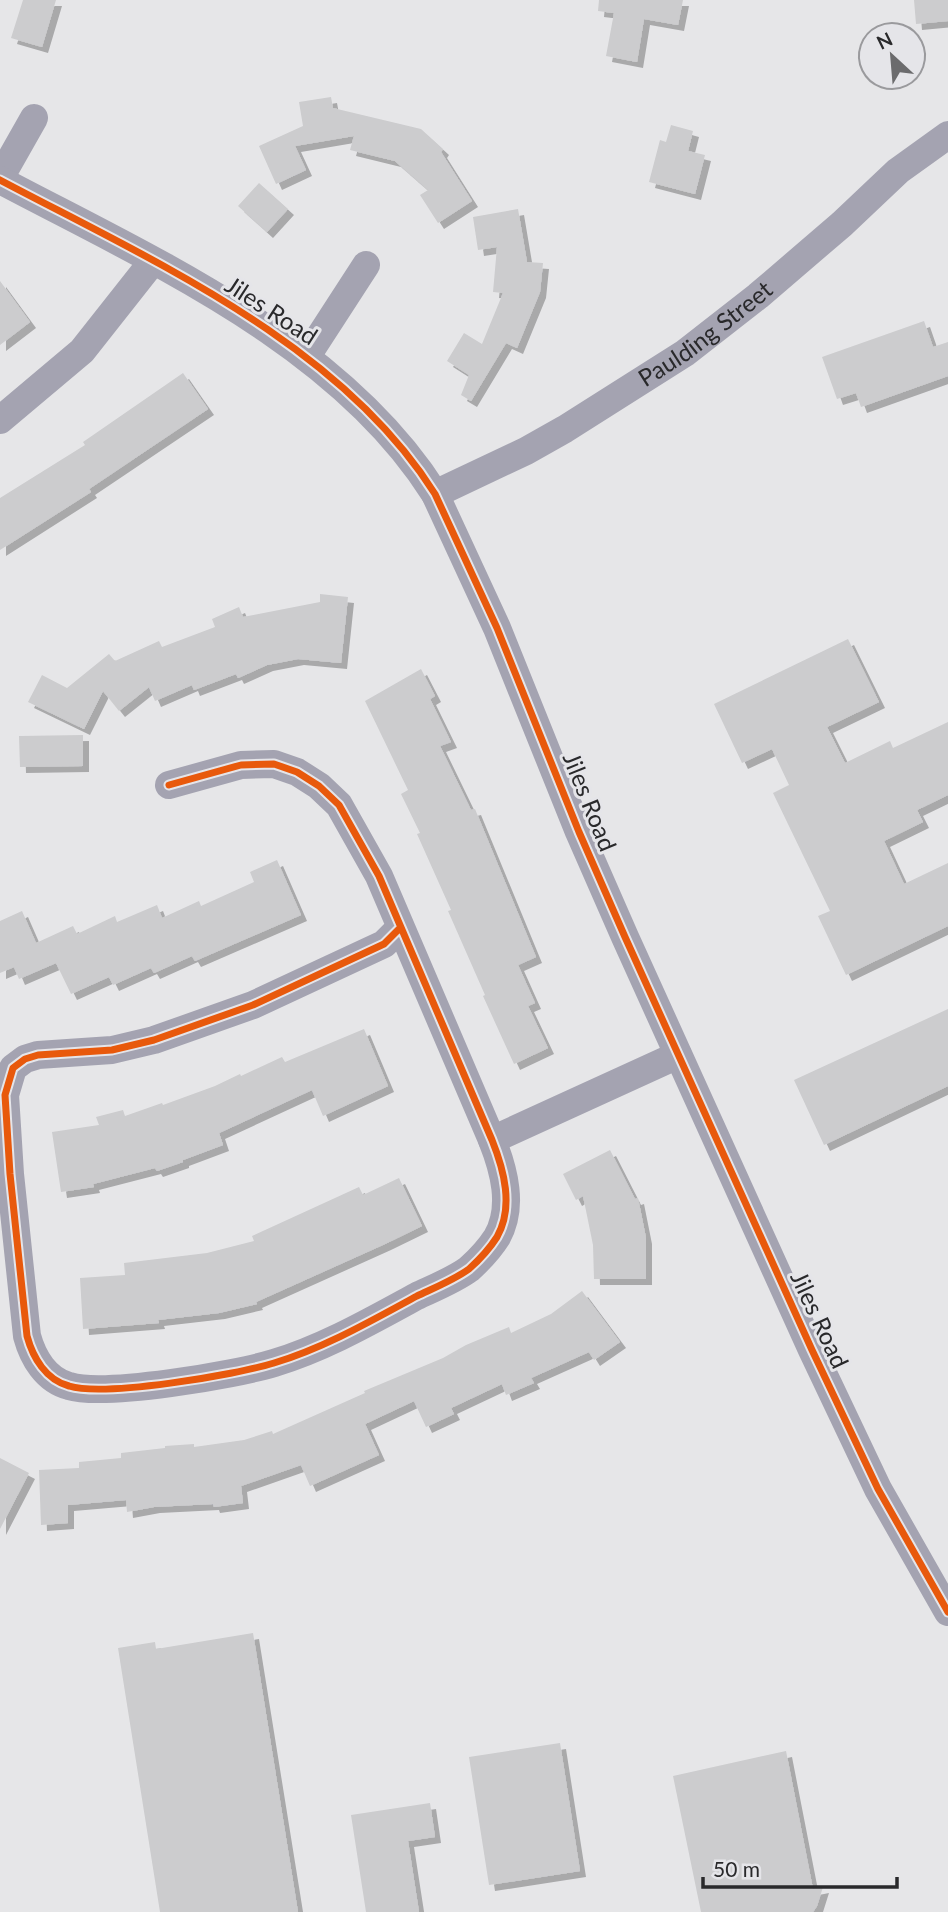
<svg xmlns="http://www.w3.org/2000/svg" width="948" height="1912" font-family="Lato,sans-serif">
<defs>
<filter id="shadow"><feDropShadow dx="6" dy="6" stdDeviation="0" flood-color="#0004"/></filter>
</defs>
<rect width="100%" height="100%" fill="#e6e6e8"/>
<!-- building -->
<path fill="#ccccce" filter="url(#shadow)" d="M23,0H56L42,47L11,38Z
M599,0H683L678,25L644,19L637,62L606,56L614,13L598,11Z
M914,0H948V21L916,24Z
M331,97L333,108L421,129L443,149L441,152L472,201L438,223L420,195L428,190L395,161L350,150L354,136L295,146L306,170L276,184L259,146L303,126L299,102Z
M671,125L693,131L688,151L705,155L695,194L649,182L660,140L666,142Z
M259,183L288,209L267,232L238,206Z
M518,209L527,262L543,263L540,292L517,348L506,343L471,401L461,395L469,375L447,361L464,333L482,344L503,293L493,292L497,247L478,250L473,217Z
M0,281L30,322L0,345Z
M924,321L933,347L948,342V376L861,407L856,393L837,399L822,357Z
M183,373L208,409L89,489L91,492L0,550V498L85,445L83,442Z
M320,594L348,597L341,663L298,659L267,665L238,678L236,674L194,690L192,685L155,701L149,687L119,711L103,691L84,729L28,702L42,675L67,688L109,654L115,661L159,641L162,647L215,627L212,619L239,607L243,617L320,602Z
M848,639L879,702L827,727L845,763L890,741L893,748L948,722V795L917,810L923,822L884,841L904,884L948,863V926L846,975L818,916L830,911L773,793L789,785L772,749L742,763L714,704Z
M421,669L435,696L430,699L451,742L440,746L471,810L475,809L536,957L518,965L535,1003L528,1006L548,1048L514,1064L483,996L485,995L448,911L451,910L417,834L420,833L401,794L408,790L365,701Z
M83,735V766L20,767L19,736Z
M277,860L301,915L195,961L192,956L154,973L151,968L113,985L109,977L71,994L56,963L19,979L14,967L0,973V921L22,911L36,943L73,926L77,934L115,916L117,922L157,905L162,918L199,901L201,906L254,882L250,872Z
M948,1009V1086L824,1145L794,1080Z
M364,1029L388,1086L323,1116L312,1090L219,1133L223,1145L183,1160V1162L157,1171L155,1168L93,1184L94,1187L61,1192L52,1132L99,1125L96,1117L123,1110L125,1116L162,1103L163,1105L215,1086L240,1074L241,1076L282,1057L285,1062Z
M610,1150L635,1199L638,1198L646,1238V1279H594L593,1245L583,1196L576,1200L563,1174Z
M399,1178L422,1226L385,1244L256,1302L257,1304L219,1313L158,1320L159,1323L83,1329L80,1278L125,1275L124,1263L207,1253L254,1241L252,1236L359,1187L363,1195Z
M582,1291L620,1342L594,1360L589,1352L531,1378L534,1383L506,1395L502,1384L451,1408L454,1414L426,1427L414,1401L365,1424L379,1455L310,1486L301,1465L241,1486L243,1503L214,1507L213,1504L154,1507L127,1512L126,1500L68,1505V1523L41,1525L39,1470L79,1468V1462L121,1458V1453L165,1448V1446L194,1444V1447L244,1440L272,1431L273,1434L365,1393L364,1391L443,1358L466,1345L509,1327L511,1333L551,1314Z
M0,1458L29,1473L0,1529Z
M253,1633L298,1912H160L118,1648L155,1642L156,1649Z
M560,1743L580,1871L489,1885L469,1757Z
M786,1751L813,1889L823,1887L817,1906L813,1912H701L673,1776Z
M430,1803L435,1837L408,1841L419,1912H366L351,1815Z"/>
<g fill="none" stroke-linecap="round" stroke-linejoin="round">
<!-- minor -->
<g stroke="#a4a3b1" stroke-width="28">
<path d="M0,178L34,118"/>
<path d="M0,180C153,261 340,343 435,494L497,628L579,832L625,937L812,1350L878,1489L948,1612"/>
<path d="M307,356L366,265"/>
<path d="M0,420L82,351L153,261"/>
<path id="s1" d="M435,494L526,451L565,429L685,353L758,296L842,224L898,171L948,135"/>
<path d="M169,785L241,765L274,764L297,772L319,786L339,805L379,876L492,1140C504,1170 514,1207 497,1237C490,1248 479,1260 469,1269C454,1280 434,1288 417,1296C371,1321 324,1348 274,1363C235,1375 105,1397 69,1386C46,1380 33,1358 27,1336L10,1174L5,1095L13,1068L25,1059L38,1055L112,1050L154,1040L253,1005L384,944L400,928"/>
<path d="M492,1140L678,1055"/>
</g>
<defs>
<path id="cycleway" d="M0,180C153,261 340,343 435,494L497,628L579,832L625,937L812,1350L878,1489L948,1612
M169,785L241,765L274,764L297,772L319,786L339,805L379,876L492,1140C504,1170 514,1207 497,1237C490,1248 479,1260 469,1269C454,1280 434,1288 417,1296C371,1321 324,1348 274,1363C235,1375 105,1397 69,1386C46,1380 33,1358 27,1336L10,1174L5,1095L13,1068L25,1059L38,1055L112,1050L154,1040L253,1005L384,944L400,928"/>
</defs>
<!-- cycleway casing -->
<use href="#cycleway" stroke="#e5e5e9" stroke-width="11"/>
<!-- cycleway -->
<use href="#cycleway" stroke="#e8590c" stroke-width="7"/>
</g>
<g text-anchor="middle" stroke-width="6" stroke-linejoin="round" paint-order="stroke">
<!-- street labels -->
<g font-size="24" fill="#29292b" stroke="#e5e5e9">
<text transform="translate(271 311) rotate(33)" y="8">Jiles Road</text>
<text dy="8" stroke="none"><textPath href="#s1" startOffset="315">Paulding Street</textPath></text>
<text transform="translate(589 802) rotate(68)" y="8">Jiles Road</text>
<text transform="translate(819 1320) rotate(65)" y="8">Jiles Road</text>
</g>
</g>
<!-- north arrow -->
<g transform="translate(892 56) rotate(334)"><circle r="33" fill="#e5e5e9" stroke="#9a9a9d" stroke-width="2"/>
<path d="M0-5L12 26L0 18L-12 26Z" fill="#6b6b6d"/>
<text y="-10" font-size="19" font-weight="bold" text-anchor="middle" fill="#29292b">N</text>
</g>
<!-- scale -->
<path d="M703 1877v10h194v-10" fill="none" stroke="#29292b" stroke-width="3.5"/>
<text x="713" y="1877" font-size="21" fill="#29292b" stroke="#e5e5e9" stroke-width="5" paint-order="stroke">50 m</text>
</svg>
